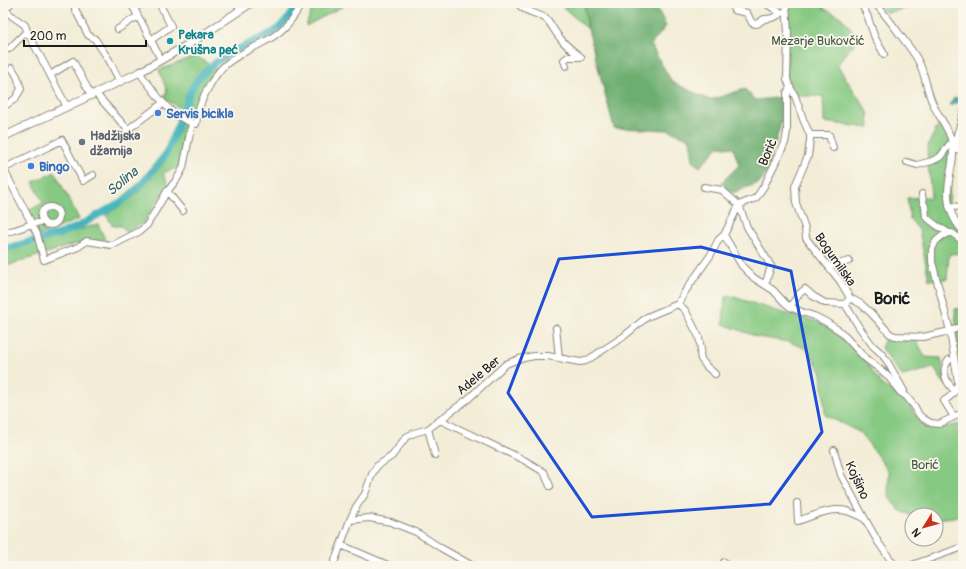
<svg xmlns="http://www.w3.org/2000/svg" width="966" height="569" font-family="Pangolin,sans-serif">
<rect width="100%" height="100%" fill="#fbf7ec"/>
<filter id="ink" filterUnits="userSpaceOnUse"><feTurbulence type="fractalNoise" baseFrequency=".025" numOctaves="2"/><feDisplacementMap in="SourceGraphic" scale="8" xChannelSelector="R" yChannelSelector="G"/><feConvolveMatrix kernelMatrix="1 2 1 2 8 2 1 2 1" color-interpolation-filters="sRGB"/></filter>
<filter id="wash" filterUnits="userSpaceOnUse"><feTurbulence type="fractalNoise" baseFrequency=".012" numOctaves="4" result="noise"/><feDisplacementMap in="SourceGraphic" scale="16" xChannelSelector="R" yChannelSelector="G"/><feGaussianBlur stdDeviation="0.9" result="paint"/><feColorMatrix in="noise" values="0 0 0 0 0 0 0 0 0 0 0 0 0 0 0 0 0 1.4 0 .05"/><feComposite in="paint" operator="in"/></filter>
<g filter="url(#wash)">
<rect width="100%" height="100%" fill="#f3edd7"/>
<!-- green -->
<path fill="#86c982" stroke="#51724f" d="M314,3H349L306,26Z
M558,3H584L588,29Z
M786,3H827L823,8L841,17L859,38L837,65L868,112L869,128L824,122L823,96H797L787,79Z
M875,3H929L886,13Z
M196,56L217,69L192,116L164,98L167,91L159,70Z
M183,121L185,122L179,167L163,173L168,184L144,222L127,233L122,226H113L106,215L136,195L164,162Z
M944,122L952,141L949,206L963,231V253L949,254L947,279L929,280L919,230L910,219L907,198L931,197L927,149L930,141L936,129Z
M55,172L79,219L39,235L28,211L43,203L33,182Z
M98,224L105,239L72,245L3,267V251L31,244Z
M728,295L780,312L819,322L838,335L864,359L881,384L910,405L919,421L924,419L929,426L944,427L962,424L963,425V515L953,517L936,519V515H912V516L899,510L888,496L889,472L861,433L825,415L822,373L807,349L789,342L758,337L723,324L725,298Z
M963,308V396L957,335L955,309Z
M886,336L895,341L916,339L925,357L941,358L947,386L941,379L934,368L902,376L881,348Z"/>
<!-- forest -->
<path fill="#6cad70" stroke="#446446" d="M584,3H655L666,26L651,45L672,82L710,100L745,89L755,100L784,97L781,123L767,172L759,183L732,193L721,183L739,165L733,148L719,146L700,167L693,162L690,139L668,130L614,128L588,29Z"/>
<!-- water -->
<path fill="#44b4bb" stroke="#30686c" d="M963,93V99L961,98L957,103L953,104L951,106L949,104L951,103L954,98H958Z"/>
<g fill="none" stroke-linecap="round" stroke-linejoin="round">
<!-- river -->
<path stroke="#44b4bb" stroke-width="7" d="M3,249L60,234L79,226L124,200L141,185L166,154L179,122L190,92L198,78L216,62L234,51L274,32L289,18L298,3"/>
</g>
</g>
<g filter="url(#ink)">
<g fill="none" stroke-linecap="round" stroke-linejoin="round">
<defs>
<path id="minor" d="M11,3L5,10L12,16L25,25L27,31L67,107
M77,3L75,9L88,35L95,39L109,60L120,82
M131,3L151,40L161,60
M236,3L241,10
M518,3C522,11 537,13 545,18C550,21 555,33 560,38C566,46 573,51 581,57H568L564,60L566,66
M765,3L781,13L784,12
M861,3L867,15L875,38L884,54
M875,3C884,13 893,25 901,36C908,46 917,55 921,67C926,79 927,92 933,104C939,118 948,126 952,142C955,155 951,167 949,181C946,199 950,217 963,231
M134,8L144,3
M734,10L747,13L752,23L757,24L764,19C771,19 776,18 781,13
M118,29L138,16
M151,40L171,26L159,3
M9,49L27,31
M50,75L73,61L91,95
M790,87L795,96L803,119L810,135V140L808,156L795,186L796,203L805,228L806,238L812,246L840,281L850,298L861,304L871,313L890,334L895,336L923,337L950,331L963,326
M96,92L97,95L130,132
M3,107L15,99L21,89L17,76L12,68
M196,124C197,118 198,112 200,106C204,94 214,76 223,67C234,56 249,50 262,43C282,33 291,22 302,3
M127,130L163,103
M810,135H829L833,148
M957,150L956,139L963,114
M907,162L917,165L932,161L940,157L952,141
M3,168L32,224L15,230L3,233
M3,169L62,140L83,181L93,175
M704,187L722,190L739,205L747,227L771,266L765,285
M167,191L183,211
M922,194L923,202L925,206L926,217L936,225L949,233
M949,206L963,207
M41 216a9 9 0 1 1 18 0a9 9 0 1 1-18 0Z
M43,221L32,224L37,234L44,260L78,247L87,241L111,245L117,243L140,231L147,225L166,193L177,179L183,168L192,123C174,116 164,105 153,90C149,84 143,79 140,72
M724,235L742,266L754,278L773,290L785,303L790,307L802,312L814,316L826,322L840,331L865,358L887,375L900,392L906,396L915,407L919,415L924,419L931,423L939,424L960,414H963
M829,267L835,265L849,261
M850,298L845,304L859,327L873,346L881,353L887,361L904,391
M678,304L685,310L699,337L701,349L700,354L701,359L706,366L715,374
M790,307L799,294L805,289L813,296L825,303L845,304
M556,328L559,358
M949,360C941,369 945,381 953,389L956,390
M954,417L944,401C951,396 957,392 958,382L950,331L932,262V249L936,241L942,236L949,233H952L963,241
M440,420L524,460L544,472L550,486
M428,429L435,455
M834,450L841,475L865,519L878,542L895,566
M797,503L798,521C813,516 830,507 847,511C853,513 859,516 865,519
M350,520L369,518L391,522L416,532L441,548L473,566
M341,545L390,566
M724,562L726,566
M333,566L350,520L356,507L365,494L372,474L377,466L392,456L406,437L414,433L428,429L468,399L506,364L519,359L534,356H548L580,362L586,361L623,337L647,317L678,304L686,290L710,256L719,239L724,235L739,205L756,198L764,186L785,143L787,132V93L790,87L787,79L788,33L786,3
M909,566L963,547"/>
<path id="major" d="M3,137L140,72L194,41L251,3"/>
</defs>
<!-- minor casing -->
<use href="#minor" stroke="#88847a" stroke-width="8"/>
<!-- major casing -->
<use href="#major" stroke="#88847a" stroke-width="9"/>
<!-- minor -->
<use href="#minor" stroke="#fff" stroke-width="6"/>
<!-- major -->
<use href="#major" stroke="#fff" stroke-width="7"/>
</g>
</g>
<!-- marked area -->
<path fill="none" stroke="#1d4ed8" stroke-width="3" stroke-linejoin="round" d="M701,247L791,271L822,432L770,504L592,517L508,393L559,259Z"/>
<!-- markers -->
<circle fill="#0f9aa8" stroke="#fbf7ec" stroke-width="1.5" cx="170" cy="41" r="4"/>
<g fill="#3f7fe0" stroke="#fbf7ec" stroke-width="1.5">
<circle cx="158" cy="113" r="4"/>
<circle cx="31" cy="166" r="4"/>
</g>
<circle fill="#6b7280" stroke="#fbf7ec" stroke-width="1.5" cx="82" cy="142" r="4"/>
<g text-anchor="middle" stroke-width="3.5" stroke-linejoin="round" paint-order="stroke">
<!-- culture labels -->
<g font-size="13" font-weight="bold" fill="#0d838f" stroke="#fbf7ec" text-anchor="start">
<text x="178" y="39">Pekara<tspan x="178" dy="15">Krušna peć</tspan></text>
</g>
<!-- park labels -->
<g font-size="13" fill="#415940" stroke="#fbf7ec">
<text x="818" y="45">Mezarje Bukovčić</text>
<text x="925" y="469">Borić</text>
</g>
<!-- shop labels -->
<g font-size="13" font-weight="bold" fill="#366cbe" stroke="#fbf7ec" text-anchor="start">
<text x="166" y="118">Servis bicikla</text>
<text x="39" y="171">Bingo</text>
</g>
<!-- worship labels -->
<g font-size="13" font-weight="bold" fill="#5b616d" stroke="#fbf7ec" text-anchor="start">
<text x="90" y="140">Hadžijska<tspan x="90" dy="15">džamija</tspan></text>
</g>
<!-- street labels -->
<g font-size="13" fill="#1c1c1c" stroke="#fbf7ec">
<text transform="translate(767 152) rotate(-67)" y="5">Borić</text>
<text transform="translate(836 259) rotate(55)" y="5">Bogumilska</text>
<text transform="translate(478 375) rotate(-40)" y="5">Adele Ber</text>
<text transform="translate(858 480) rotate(65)" y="5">Kojšino</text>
</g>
<!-- water labels -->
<g font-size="14" font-style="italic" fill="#2e6064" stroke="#fbf7ec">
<text transform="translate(122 181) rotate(-40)" y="5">Solina</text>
</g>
<!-- district labels -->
<g font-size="17" font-weight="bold" fill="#1c1c1c" stroke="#fbf7ec">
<text x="892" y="304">Borić</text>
</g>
</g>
<!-- margin -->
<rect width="966" height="569" fill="none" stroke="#fbf7ec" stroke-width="16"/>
<!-- north arrow -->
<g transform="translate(924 527) rotate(233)"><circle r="19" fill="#fbf7ec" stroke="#a29f99"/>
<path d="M0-3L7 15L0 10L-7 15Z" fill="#c8321e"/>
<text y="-6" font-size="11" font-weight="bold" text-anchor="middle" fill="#1c1c1c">N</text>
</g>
<!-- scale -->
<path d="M24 40v6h122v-6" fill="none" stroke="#1c1c1c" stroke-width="2"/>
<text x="30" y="40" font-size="12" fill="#1c1c1c" stroke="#fbf7ec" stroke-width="3" paint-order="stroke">200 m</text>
</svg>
